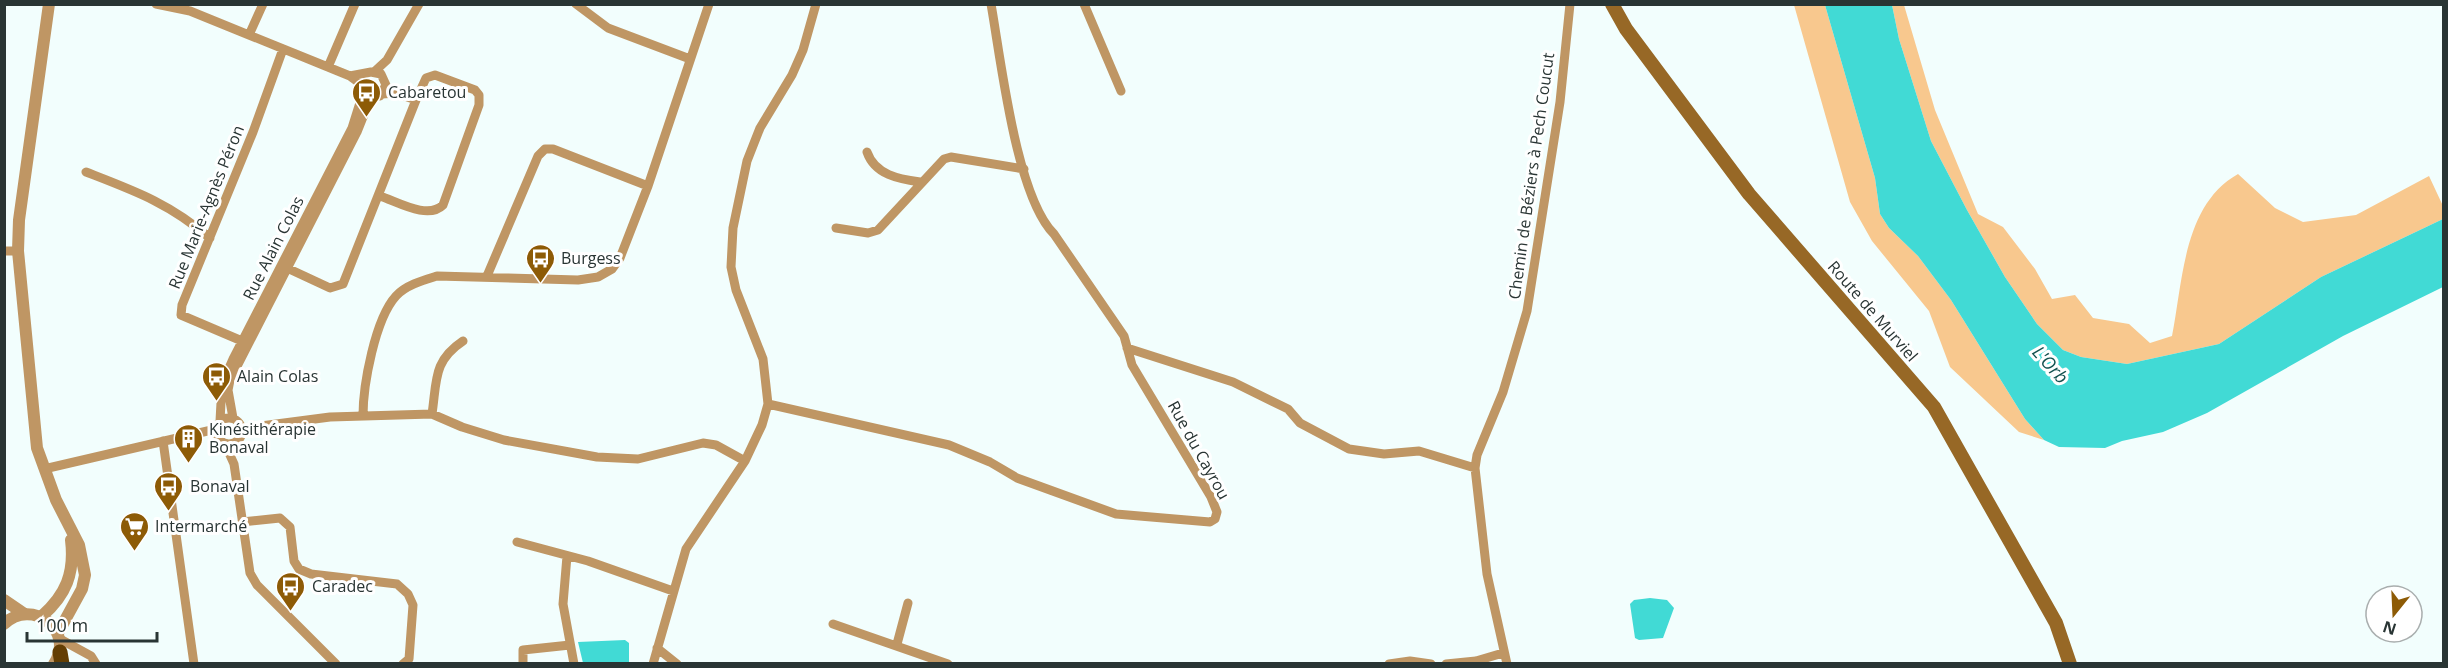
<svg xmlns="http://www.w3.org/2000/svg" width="2448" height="668" font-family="'Open Sans',sans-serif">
<rect width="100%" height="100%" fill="#f2fefd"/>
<!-- green -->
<path fill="#f8c88e" d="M1794,5H1825L1875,178L1880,214L1889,228L1918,256L1951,300L2025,419L2044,440L2019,432L1950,367L1929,311L1872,241L1850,202Z
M1892,5H1904L1935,110L1978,214L2003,227L2035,269L2052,299L2075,295L2093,318L2129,324L2150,343L2172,336C2183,281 2183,205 2238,174L2275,208L2303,222L2356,215L2429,176L2443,206V219L2321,277L2219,344L2127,364L2081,357L2063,350L2037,324L2005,277L1967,210L1931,141L1899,39Z"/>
<!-- water -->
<path fill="#41dad5" d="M1825,5H1892L1899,39L1931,141L1967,210L2005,277L2037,324L2063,350L2081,357L2127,364L2219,344L2321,277L2443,219V287L2343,336L2207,413L2163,432L2122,441L2105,448L2059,447L2044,440L2025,419L1951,300L1918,256L1889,228L1880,214L1875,178Z
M1650,598L1667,600L1674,608L1663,638L1639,640L1635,638L1630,604L1634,600Z
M625,640L629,643V663H583L578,642Z"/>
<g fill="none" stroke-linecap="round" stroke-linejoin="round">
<!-- minor -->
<path stroke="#bf9664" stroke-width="9" d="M156,4L190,11L350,76L361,84
M576,4L608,28L690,59
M1084,4L1121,91
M249,35L263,4
M328,67L355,4
M374,72L387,60L419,4
M350,76L371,72L381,74L386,85L380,96
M867,152C875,175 899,179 920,182
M86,172C135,191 169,203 210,238
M380,196C398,202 428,220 443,205L479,105V95L475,90L435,75L426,78L416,100
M836,228L868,233L878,230L944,159L951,157L1024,169
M4,251H18
M287,268L330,288L343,284L416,100L396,93L382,94
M487,276L538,156L545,149H553L648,186
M242,341L181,315L182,305L253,132L283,49
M1127,348L1233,382L1288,409L1300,423L1349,449L1384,454L1419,451L1475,468
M768,404L949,445L990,462L1017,478L1116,514L1210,522L1215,519L1217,512L1211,497L1132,365L1124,336L1054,234C1016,196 1001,60 991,4
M432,414C437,380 433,361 463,341
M363,416C363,385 375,319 396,296C406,285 424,280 437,276L578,280L598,277L612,269L620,258L648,186L709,4
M216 431a13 13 0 1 1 26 0a13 13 0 1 1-26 0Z
M233,418L228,390L230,380L357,132L371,97
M220,421L222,384L233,359L352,128L363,93
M243,433L261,426L330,417L432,414L462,427L504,440L597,457L638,459L703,443L716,445L745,461
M163,441L194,664
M225,444L234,464L250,573L257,585L336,664
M44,469L216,429
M242,522L280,518L290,527L294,561L299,569L311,574L397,584L408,594L413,605L409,659L403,664
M517,542L588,561L673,591
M567,556L563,604L574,664
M833,624L948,664
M60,639L91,656L96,664
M897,644L908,603
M657,648L677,664
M523,664V650L570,645
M653,664L686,549L745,461L762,425L768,404L763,359L736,290L731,267L733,228L747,161L760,128L792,75L803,50L816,4
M1389,664L1410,661L1431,664
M1446,664L1476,661L1503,653
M1507,664L1487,574L1475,468L1477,455L1503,392L1527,311L1560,102L1570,4"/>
<!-- tertiary -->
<path stroke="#bf9664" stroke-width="12" d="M49,4L19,220L18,251L37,448L56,500L79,545L85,575L82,589L58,633
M4,600L23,613
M42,616C66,595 75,573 71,540
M4,624C32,597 76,631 54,664"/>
<!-- secondary -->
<path stroke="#976826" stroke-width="14" d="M1612,4L1626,29L1749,194L1934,407L2056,623L2070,664"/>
<!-- trunk -->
<path stroke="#633e03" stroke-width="15" d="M60,652L62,664"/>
</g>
<!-- icons -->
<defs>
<symbol id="bus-pin" viewBox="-11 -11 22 30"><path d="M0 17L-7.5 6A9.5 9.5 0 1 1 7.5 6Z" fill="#8d5b06" stroke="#fff"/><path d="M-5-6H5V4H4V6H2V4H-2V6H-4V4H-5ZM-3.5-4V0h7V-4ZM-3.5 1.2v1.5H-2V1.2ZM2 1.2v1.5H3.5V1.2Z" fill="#fff"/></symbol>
<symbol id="building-pin" viewBox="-11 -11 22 30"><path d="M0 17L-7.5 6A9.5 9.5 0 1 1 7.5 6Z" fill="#8d5b06" stroke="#fff"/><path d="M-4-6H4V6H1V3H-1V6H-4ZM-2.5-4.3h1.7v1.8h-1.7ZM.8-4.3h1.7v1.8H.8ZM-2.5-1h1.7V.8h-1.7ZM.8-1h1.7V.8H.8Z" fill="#fff"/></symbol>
<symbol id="supermarket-pin" viewBox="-11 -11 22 30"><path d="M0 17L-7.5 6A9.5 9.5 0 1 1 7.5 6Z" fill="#8d5b06" stroke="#fff"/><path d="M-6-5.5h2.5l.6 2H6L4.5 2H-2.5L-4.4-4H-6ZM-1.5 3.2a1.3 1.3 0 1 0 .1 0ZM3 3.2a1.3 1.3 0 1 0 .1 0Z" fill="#fff"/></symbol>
</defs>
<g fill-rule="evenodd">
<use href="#bus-pin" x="350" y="76" width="33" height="45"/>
<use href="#bus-pin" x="524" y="242" width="33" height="45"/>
<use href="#bus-pin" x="200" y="360" width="33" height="45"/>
<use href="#building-pin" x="172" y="422" width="33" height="45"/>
<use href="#bus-pin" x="152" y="470" width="33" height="45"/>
<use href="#supermarket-pin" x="118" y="510" width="33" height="45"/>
<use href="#bus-pin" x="274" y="570" width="33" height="45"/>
</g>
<g text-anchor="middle" stroke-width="6" stroke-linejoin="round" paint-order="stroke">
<!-- poi labels -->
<g font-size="16" fill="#293534" stroke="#fff" text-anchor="start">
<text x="388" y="98">Cabaretou</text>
<text x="561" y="264">Burgess</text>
<text x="237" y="382">Alain Colas</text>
<text x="209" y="435">Kinésithérapie<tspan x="209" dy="18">Bonaval</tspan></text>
<text x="190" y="492">Bonaval</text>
<text x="155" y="532">Intermarché</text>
<text x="312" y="592">Caradec</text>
</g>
<!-- street labels -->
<g font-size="16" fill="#293534" stroke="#fff">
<text transform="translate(1531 176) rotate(-82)" y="6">Chemin de Béziers à Pech Coucut</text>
<text transform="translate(206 207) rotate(-68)" y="6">Rue Marie-Agnès Péron</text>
<text transform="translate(273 248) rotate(-63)" y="6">Rue Alain Colas</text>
<text transform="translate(1873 311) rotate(49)" y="6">Route de Murviel</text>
<text transform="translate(1199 450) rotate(61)" y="6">Rue du Cayrou</text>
</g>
<!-- water labels -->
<g font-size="18" font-style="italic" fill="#125250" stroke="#fff">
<text transform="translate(2050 365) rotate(48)" y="6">L'Orb</text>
</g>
</g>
<!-- border -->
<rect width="2448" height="668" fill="none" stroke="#293534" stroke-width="12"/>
<!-- north arrow -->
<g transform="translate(2394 614) rotate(198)"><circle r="28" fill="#ffffff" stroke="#a9aeae" stroke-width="1.5"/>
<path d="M0-4.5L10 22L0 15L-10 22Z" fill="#8d5b06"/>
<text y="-9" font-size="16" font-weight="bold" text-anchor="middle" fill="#293534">N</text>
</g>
<!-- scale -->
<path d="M27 632v9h130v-9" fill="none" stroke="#293534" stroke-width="3"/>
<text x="36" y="632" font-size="18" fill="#293534" stroke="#ffffff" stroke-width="4.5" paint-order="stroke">100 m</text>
</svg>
